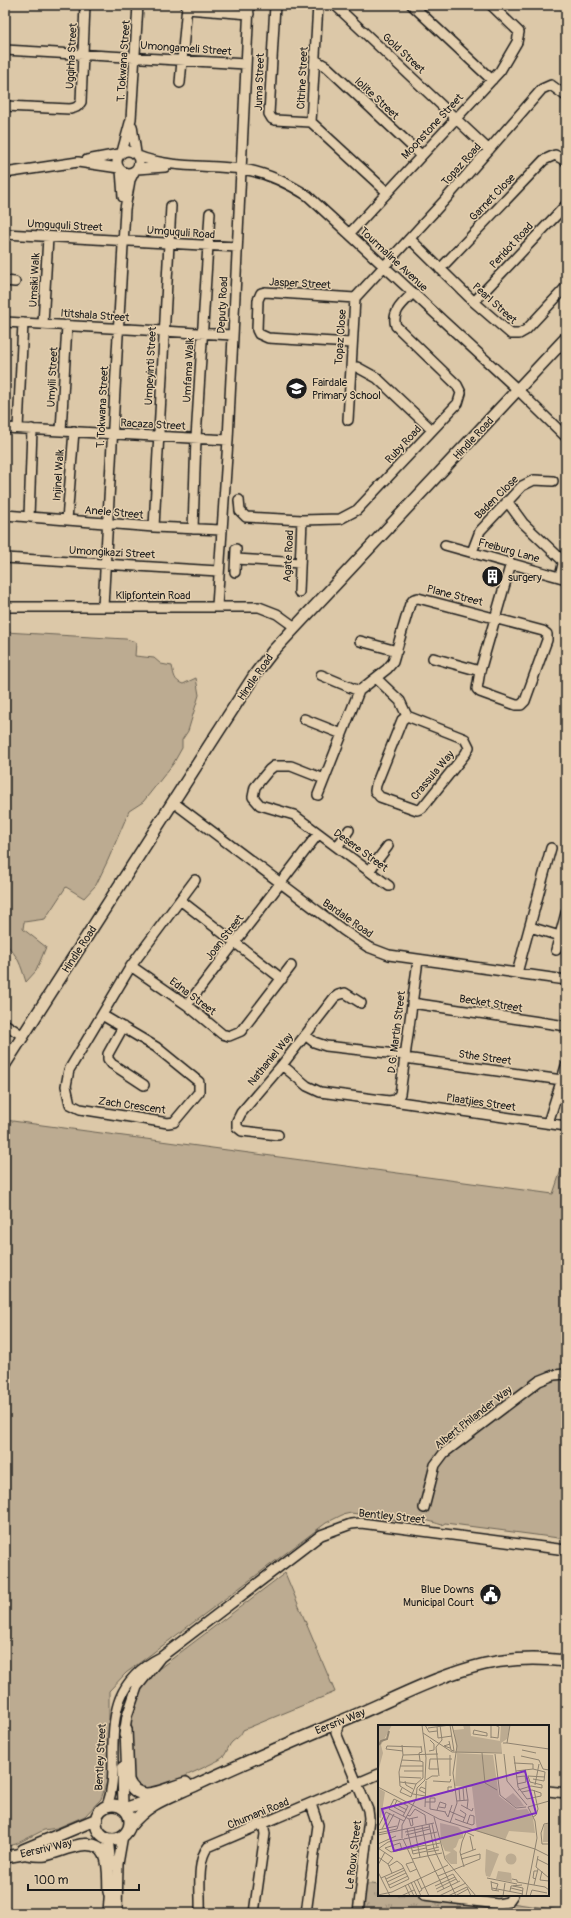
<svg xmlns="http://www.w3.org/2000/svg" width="571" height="1918" font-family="Pangolin,sans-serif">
<defs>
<pattern id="park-tufts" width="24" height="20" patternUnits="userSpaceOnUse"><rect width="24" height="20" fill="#bcab91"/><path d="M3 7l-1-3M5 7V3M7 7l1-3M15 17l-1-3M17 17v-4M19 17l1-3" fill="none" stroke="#988a76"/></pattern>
</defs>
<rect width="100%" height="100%" fill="#dcc8a8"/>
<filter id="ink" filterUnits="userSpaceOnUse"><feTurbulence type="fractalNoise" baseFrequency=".025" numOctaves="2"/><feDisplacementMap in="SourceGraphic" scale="8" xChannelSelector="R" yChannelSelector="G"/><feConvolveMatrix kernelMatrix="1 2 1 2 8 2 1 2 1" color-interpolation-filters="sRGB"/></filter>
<g filter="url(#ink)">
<!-- grass -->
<path fill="#bcab91" stroke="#6c6456" d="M5,632L126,639L136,642L135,656L154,658L161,664L172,666C174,675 174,681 183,684L196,678L199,695L188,731L182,740V748L173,764L143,802L129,811L108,860L96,885L84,898L66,887L45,919L24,922L23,929L46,947L36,971L26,982C20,963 19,958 5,943Z
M5,1120L553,1194L566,1155V1539L445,1523L442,1525C429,1521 420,1517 406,1521L351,1513L342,1515L326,1523L126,1673L109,1691V1776L101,1799L85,1816L57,1828L44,1830L16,1844L5,1847Z
M285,1573L335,1692L243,1730C240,1737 238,1737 232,1742C227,1747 227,1756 219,1760C207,1766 158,1790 149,1789C141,1789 137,1785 133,1779L130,1726L131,1718L141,1688L152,1674Z"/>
<!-- park -->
<path fill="url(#park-tufts)" stroke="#6c6456" d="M364,1883L379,1885V1895H416L503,1908L511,1903L566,1911V1913H360Z"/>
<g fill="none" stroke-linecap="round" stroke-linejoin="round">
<defs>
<path id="minor" d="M275,5L269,114L272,119L275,120L311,122
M335,5L489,150
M412,5L492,80
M187,9L249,14
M5,50L246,64
M315,60L327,67L421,155
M180,83L187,5
M5,106L70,109C76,108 78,107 81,102L85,5
M311,122L318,5
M311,122L387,192
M132,126L136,153
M117 162a11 11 0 1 1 22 0a11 11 0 1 1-22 0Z
M122,152L131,119L138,5
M138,156C167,168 209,165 241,169C266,172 288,183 308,196L518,390L566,437
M87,160L119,154
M137,169L165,167
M121,170L123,197
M5,173L78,162L119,168
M5,234L237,247
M349,234L500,71L517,42L519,32L491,5
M410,239L474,302L511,334H519L526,330L566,287
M440,269L544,160L555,155L566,161
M5,281L15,282
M474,302L566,205
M5,322L232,335
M43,324L48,237
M351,343L268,338L259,334L257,330L258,300L261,293L265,292L355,298
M357,367L377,378L432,430
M348,420L355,298L444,201L542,89L551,85L566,96
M5,428L228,440
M18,428L23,323
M61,431L67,325
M239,500L240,511L246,517L302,520L340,519L357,510L458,403L461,393L457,385L396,326C391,312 403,303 413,293
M507,501L523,523L562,560L563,564L560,577
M5,515L154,527L221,530
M29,517L32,429
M67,520L74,431
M154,527L171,206
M193,529L196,438L210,213
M445,545L566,579
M472,552L480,531L522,486L534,480L553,481
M5,558L218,571
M236,559L300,563
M235,572L236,549
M299,592L302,520
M217,606L228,440L249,5
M5,607H259L277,614L295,627
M103,607L125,209L130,180L134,172
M360,641L397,651
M433,658L480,671
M321,675L359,691
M376,678L400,701L407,716
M407,716L465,739L469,747L466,753L422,808L417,810L380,797L375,791L376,785L402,720Z
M304,719L342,734
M324,779L291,766H274L269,770L255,787L253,797L260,805L294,815L389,886
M318,795L359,691L387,669L393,662L410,604L414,599L418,598L543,631L547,634V640L525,701L521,705H516L480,692L477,689L480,671L511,563
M173,802L343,930L368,947L389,955L566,980
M337,847L349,830
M369,871L388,846
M195,880L131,966L187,1005L222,1034L229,1036L241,1031L291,966
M180,900L282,979
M530,927L566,938
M556,950L566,913
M517,973L551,848
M412,1003L566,1026
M187,1005L318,834
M102,1015L156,1047L199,1082V1092L174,1122L168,1123L80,1109L70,1104L66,1086L69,1070L131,966
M5,1024L23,1036
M123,1027L108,1054V1059L112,1064L144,1085
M305,1035L314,1042L326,1046L405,1055
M405,1058L562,1080
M282,1065L307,1086L320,1092L389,1101L395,1100L400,1094L418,960
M393,1101L566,1126
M548,1123L566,1066
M278,1135L242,1131L237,1127V1121L241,1113L282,1065L334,998L338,995L345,993L361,1003
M424,1508L435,1465L444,1453L539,1381L554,1375L566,1374
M339,1722L336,1733L368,1810L369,1818L358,1913
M124,1735L127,1716L137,1687L160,1658
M122,1767L123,1808
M548,1791L566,1793
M107,1806C113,1790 113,1775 113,1758C112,1712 117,1679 161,1657L321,1535L351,1524L361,1523L566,1550
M108,1838L111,1866
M424,1895L498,1904L508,1902L513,1895
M108,1913L110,1886
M117,1913L118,1864L123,1835
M200,1913C201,1895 196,1860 208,1847L379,1774
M254,1913L265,1834L263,1823
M306,1913L318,1825L311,1804"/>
<path id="major" d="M5,1064L216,735L256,673L273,651L566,338
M126,1729L128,1780C138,1807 167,1787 186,1783
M96 1822a17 17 0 1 1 34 0a17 17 0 1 1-34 0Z
M124,1809L153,1799
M130,1826C150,1801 171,1797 198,1784C245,1762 292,1742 339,1722C387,1703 434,1676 485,1664C512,1658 539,1658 566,1661
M23,1850L97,1819
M27,1854C33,1855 39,1856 45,1855C61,1852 95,1833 105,1855C110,1866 108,1880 109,1892
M5,1857L34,1852"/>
</defs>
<!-- minor casing -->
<use href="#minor" stroke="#1c1c1c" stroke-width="12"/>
<!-- major casing -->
<use href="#major" stroke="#1c1c1c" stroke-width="14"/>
<!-- minor -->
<use href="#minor" stroke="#e4cfae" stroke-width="9"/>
<!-- major -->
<use href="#major" stroke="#e4cfae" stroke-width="11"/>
</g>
</g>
<!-- icons -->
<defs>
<symbol id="school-disc" viewBox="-11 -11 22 22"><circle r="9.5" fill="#1c1c1c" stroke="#e4cfae"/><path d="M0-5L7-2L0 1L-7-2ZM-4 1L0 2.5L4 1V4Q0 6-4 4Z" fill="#fff"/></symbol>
<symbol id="building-disc" viewBox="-11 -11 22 22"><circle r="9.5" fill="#1c1c1c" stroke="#e4cfae"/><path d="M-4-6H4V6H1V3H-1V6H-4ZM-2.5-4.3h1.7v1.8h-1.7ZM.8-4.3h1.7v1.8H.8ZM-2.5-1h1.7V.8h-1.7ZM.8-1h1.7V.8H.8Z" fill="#fff"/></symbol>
<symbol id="civic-disc" viewBox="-11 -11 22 22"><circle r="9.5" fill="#1c1c1c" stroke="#e4cfae"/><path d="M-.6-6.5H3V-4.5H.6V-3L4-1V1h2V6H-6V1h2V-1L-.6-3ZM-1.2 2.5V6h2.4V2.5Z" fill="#fff"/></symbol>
</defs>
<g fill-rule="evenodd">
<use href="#school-disc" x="284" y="376" width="25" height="25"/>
<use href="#building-disc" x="480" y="564" width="25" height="25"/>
<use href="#civic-disc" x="478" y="1582" width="25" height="25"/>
</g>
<g text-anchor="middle" stroke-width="3" stroke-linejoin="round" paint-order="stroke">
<!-- street labels -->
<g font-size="11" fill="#1c1c1c" stroke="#e4cfae">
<text transform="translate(186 48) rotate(4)" y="4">Umongameli Street</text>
<text transform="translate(404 53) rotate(43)" y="4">Gold Street</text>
<text transform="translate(71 56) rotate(-87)" y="4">Ugqirha Street</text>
<text transform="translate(123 61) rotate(-86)" y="4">T. Tokwana Street</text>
<text transform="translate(302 78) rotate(-87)" y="4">Citrine Street</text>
<text transform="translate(259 82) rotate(-88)" y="4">Juma Street</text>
<text transform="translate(377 98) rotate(43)" y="4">Iolite Street</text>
<text transform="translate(432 126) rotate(-47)" y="4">Moonstone Street</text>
<text transform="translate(461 164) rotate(-48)" y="4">Topaz Road</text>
<text transform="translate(492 197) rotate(-46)" y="4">Garnet Close</text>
<text transform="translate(65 225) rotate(3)" y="4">Umguquli Street</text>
<text transform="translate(181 232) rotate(4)" y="4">Umguquli Road</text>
<text transform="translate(511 245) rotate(-47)" y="4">Peridot Road</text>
<text transform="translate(394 259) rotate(43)" y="4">Tourmaline Avenue</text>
<text transform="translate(34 280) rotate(-87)" y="4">Umsiki Walk</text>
<text transform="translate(300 283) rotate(3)" y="4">Jasper Street</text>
<text transform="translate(495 303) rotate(42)" y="4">Pearl Street</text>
<text transform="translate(222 305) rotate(-87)" y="4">Deputy Road</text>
<text transform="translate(95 315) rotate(4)" y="4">Ititshala Street</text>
<text transform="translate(340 337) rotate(-86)" y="4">Topaz Close</text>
<text transform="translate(150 366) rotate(-87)" y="4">Umpeyinti Street</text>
<text transform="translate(188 370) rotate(-87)" y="4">Umfama Walk</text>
<text transform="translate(52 377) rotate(-87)" y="4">Umyili Street</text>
<text transform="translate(102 407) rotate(-87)" y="4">T. Tokwana Street</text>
<text transform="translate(153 424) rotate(3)" y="4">Racaza Street</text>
<text transform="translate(473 438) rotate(-47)" y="4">Hindle Road</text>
<text transform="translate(403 444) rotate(-47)" y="4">Ruby Road</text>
<text transform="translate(58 475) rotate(-86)" y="4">Injinel Walk</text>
<text transform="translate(496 497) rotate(-45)" y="4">Baden Close</text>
<text transform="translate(114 512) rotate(5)" y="4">Anele Street</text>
<text transform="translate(509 550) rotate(16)" y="4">Freiburg Lane</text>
<text transform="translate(112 552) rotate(3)" y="4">Umongikazi Street</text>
<text transform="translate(288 556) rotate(-87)" y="4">Agate Road</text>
<text x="153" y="599">Klipfontein Road</text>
<text transform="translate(455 595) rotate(14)" y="4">Plane Street</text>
<text transform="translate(255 677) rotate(-55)" y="4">Hindle Road</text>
<text transform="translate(432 775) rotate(-50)" y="4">Crassula Way</text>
<text transform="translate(361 850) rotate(36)" y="4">Desere Street</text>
<text transform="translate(348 918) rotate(35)" y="4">Bardale Road</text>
<text transform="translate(224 937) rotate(-52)" y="4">Joan Street</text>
<text transform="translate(79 949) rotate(-57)" y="4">Hindle Road</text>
<text transform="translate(193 996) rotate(37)" y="4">Edna Street</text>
<text transform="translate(491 1003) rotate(9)" y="4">Becket Street</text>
<text transform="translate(396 1032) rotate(-83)" y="4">D.G. Martin Street</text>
<text transform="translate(485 1057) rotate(8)" y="4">Sthe Street</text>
<text transform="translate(270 1059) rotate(-51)" y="4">Nathaniel Way</text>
<text transform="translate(481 1102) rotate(8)" y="4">Plaatjies Street</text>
<text transform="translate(132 1105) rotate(8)" y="4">Zach Crescent</text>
<text transform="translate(473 1417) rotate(-38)" y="4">Albert Philander Way</text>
<text transform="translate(392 1516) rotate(6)" y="4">Bentley Street</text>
<text transform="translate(340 1721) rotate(-22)" y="4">Eersriv Way</text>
<text transform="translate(100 1757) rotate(-87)" y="4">Bentley Street</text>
<text transform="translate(258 1813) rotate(-22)" y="4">Chumani Road</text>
<text transform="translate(46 1848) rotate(-13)" y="4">Eersriv Way</text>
<text transform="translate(353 1855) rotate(-83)" y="4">Le Roux Street</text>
</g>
<!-- poi labels -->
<g font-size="11" fill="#1c1c1c" stroke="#e4cfae" text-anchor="start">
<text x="312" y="386">Fairdale<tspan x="312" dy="13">Primary School</tspan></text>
<text x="508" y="581">surgery</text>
<text x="474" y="1593" text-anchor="end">Blue Downs<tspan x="474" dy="13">Municipal Court</tspan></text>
</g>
</g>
<!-- overview -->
<g transform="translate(378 1725)">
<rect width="171" height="171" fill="#dcc8a8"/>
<path d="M85,0H92L93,11L122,16L123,0H132L129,14L123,18L124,27H79L76,5L86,4ZM79,28L115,30L121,71L139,85L149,84L155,93L157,108L131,106L127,115L99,106L94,62L77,61ZM135,68L142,75L146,81L138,82L127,74ZM62,98L80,102L84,106L88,105L85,108V113L81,114L78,122L75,124L79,127V139H73L68,134L67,131L73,127L67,126L63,117ZM171,98V117H165L166,100ZM108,124L121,129L112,152L108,151L107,146ZM127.5 134a5.5 5.5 0 1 1 11 0a5.5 5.5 0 1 1-11 0Z" fill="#bcab91"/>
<path d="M0,0H14L3,20L5,28L0,47ZM0,63L7,67L3,93L0,92ZM120,146L133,148L134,157L118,154Z" fill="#bcab91"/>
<path fill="none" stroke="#928572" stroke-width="2" d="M1,20L3,16L9,14L11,6"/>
<path fill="none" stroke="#8f8370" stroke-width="1" d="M44,0L48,33L47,55M47,0L51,7L59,6M113,0V13M59,2L60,13L74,11M50,3L72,0M96,5L109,8V11L95,9ZM45,8L74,27L124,28M113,12L120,13L121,2L117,0M71,16L73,25L76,26L72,0M125,18H129L132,0M129,18L171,24M72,19L66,21L72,23M24,20L25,30L21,47L22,61L35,69L47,71M144,25L158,28M25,26L8,24L9,21L43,22M51,26L56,25V19L52,15M104,28L107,58L119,65M117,29L122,70L138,83L148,82M126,29L129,56L149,80M25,30L60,29M136,31L140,62L149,74L163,71V68L154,65L144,67M143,31L161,35L165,44L171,45M24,35L42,36M136,38L155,39V44M22,41H45M61,44H51L52,34H74M26,46H45M138,46L155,44L167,47L166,56L155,54M61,51L58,22L64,15L62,0M72,51V30M21,52L43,53M138,52L147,51L148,57L139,59M48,55L54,51H60M27,56L28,60L35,64M55,56L72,57L73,54M22,57L38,59M157,60L161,39M0,62L61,94L157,124M74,62H70V66H75M88,62L90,75M24,63L22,67L33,72L38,59L45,53V37L42,36L41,28L44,27L43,21M81,63L82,76M85,63L86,75M140,65L153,61L164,63V60L152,57L150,51L167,52M47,68L41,65L43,62L48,64M19,75L16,82L27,88M79,76L90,75L89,84M47,77H57V73H52V84L68,87M17,79L29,85M83,80L94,86L95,83M47,82L48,56M150,82L171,76M59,85L62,77L68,79L67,83L61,82M71,86L87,93M67,87L70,92L74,80M29,90L32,91L37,84L47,90L48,99M25,91L30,81L16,74L11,84L31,94L40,92M56,92L67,134L98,171M155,92L158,90L160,84L156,65M31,94L33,101L35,100L34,93M77,94L85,97L88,89L82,85M85,97L94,100L96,99V91L92,90L89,99M72,98L79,78L75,48L79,21L74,0M171,98L166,99L163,108L164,119H171M51,99L56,124L78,171M54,99L59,122M44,101L50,131L66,164M0,102L8,87L26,96M9,102L16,89M36,102L42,132M4,104L12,88M29,104L35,129L49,126M0,105L19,101M27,107L51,102M0,108L19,104L22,94M0,110L56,98M28,110L52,104M92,111L95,125M24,113V100L38,74L39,63L47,55M25,114L51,171M26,114L59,107M0,119L18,111M48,121L62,118M0,123L15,133L10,139M0,124L10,117L25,114M157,124L171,131M24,125L22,118L7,123L13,127L48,120M49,125L61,122M34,126L48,123M49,127L61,125M82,130L98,124M160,131L158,142L171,153M0,132L10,139L14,148M34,134L64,128M159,134L171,140M35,137L28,139L32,147L39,144M0,140L7,127M86,142L82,127L84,117L88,107L96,111M164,146L162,155L171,156M0,147L12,171M60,151L102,134V129L83,134M7,152L12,163L31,154L24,140L19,136L11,141M3,153L26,143M109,153L139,159M8,154L27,145M39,154L44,165L41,167M134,154L139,155V157L167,162L171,165M158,154L155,153L156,146H159M36,156L43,171M113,156L114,165L121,166M9,157L28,148M33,157L39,171M113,157L120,159L118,165M30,159L36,171M11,160L30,151M27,160L32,171M156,160L160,144M57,161L77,152M135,161L145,163L144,171M114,163L145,169M133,163L145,166M43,164L75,149L80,157M58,164L78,154M132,166L133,161L144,160M59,167L82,156M0,170L14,167L70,140M23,171L36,165M61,171L88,158M70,171L89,162L93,171M77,171L90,164M125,171L127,158M148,171L159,113L157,96L150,82M152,171L154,165L169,168"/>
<path fill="#7b2cbf" fill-opacity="0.15" stroke="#7b2cbf" stroke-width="2" d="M147,46L158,88L16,126L4,84Z"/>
<rect width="171" height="171" fill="none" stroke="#1c1c1c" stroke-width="2"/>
</g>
<!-- margin -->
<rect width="571" height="1918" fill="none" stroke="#e4cfae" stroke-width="20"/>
<rect x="10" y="10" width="551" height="1898" fill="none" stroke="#1c1c1c" stroke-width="1.5" filter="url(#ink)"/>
<!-- scale -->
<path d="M28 1884v6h111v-6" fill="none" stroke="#1c1c1c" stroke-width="2"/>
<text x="34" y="1884" font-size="12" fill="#1c1c1c" stroke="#e4cfae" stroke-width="3" paint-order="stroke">100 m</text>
</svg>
